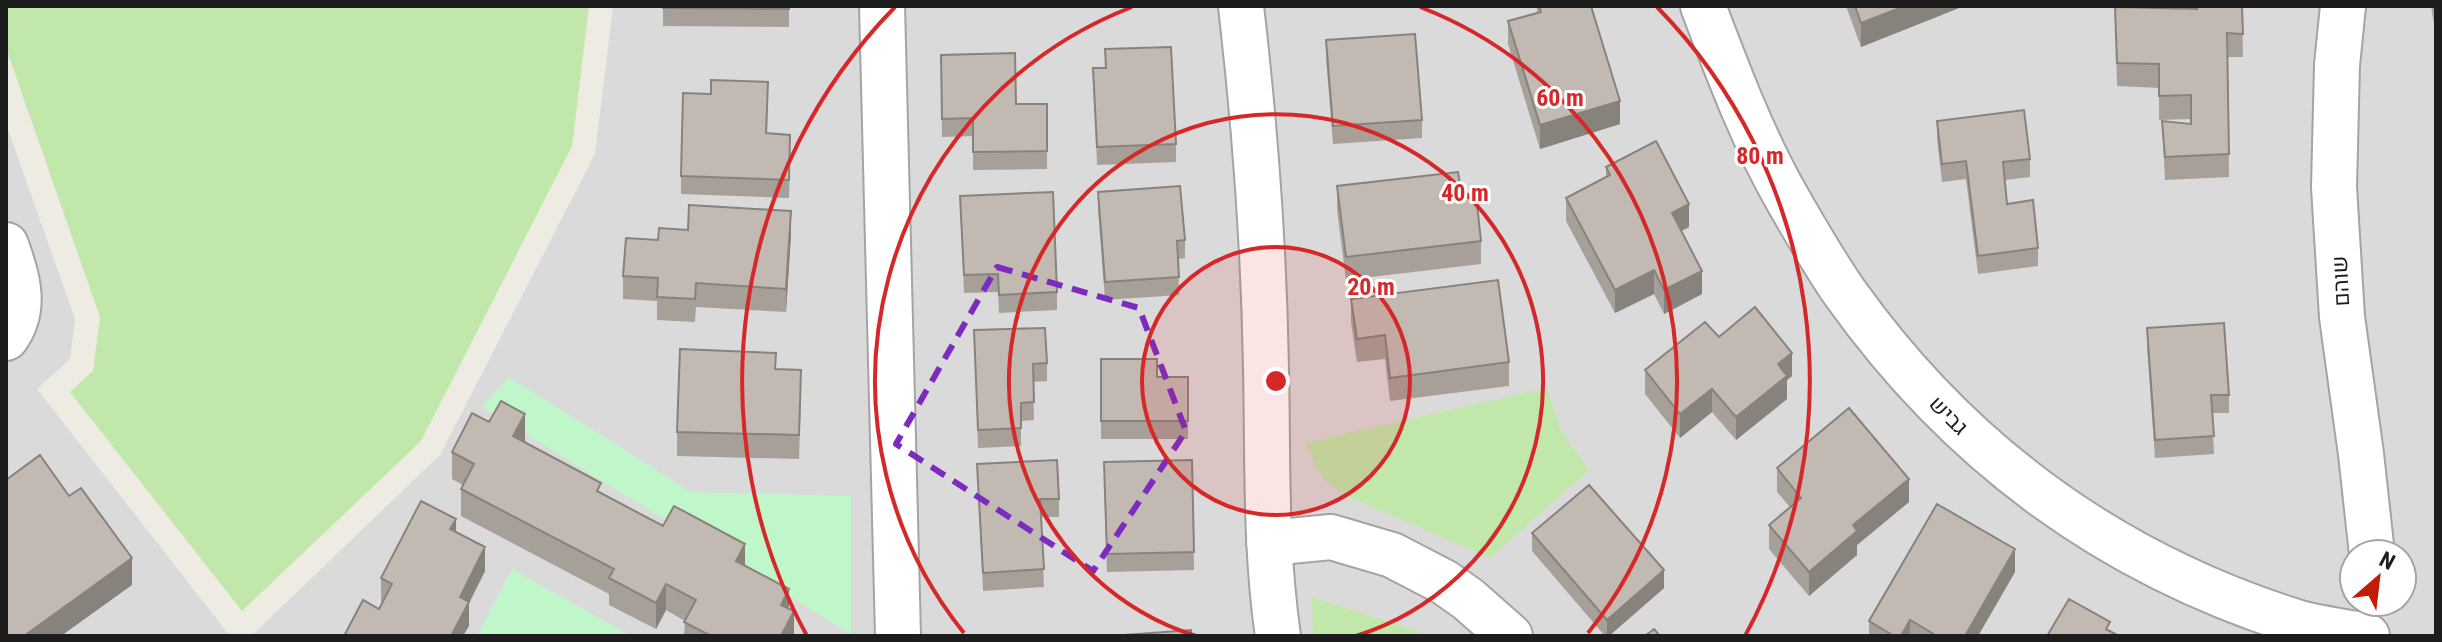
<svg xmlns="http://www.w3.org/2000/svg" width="2442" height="642" font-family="'Roboto Condensed',Heebo,sans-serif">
<rect width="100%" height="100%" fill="#eeebe3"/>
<!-- residential -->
<path fill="#dbdada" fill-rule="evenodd" d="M613,6H2436V636H251L440,455L595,154ZM2354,554H2402V602H2354Z
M6,124L75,319L70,359L37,389L230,636H6Z"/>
<!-- grass -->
<path fill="#c1e7aa" d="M6,6H589L572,146L421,441L242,611L70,392L93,371L100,317L6,48Z
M1547,388L1560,429L1589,470L1490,558L1343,494C1322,481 1314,467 1306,443Z
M1312,597L1432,636H1313Z"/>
<!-- park -->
<path fill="#c0f7ca" d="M509,377L691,492L851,496V634L482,407Z
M512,569L631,636H477Z"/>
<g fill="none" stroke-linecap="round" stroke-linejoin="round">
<defs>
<path id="minor" d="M882,6L898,636
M1241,6C1255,126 1264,248 1266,369C1268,458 1265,548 1278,636
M1703,6C1728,72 1753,139 1788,200C1806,231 1824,263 1845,293C1959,453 2109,563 2296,622C2319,629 2344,631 2367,636
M2343,6L2337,65L2334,187L2342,317L2361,454L2372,554
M6,245C17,277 28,308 6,338
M1269,543L1331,537L1392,555L1444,582L1468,599L1510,636"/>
</defs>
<!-- minor casing -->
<use href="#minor" stroke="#a4a4a4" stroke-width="48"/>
<!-- minor -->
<use href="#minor" stroke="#fff" stroke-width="44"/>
</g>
<!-- wall -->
<path fill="#a7a099" d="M663,6H789V27L663,26Z
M1537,6H1591L1620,124L1540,149L1508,44V21L1537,13Z
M1846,6H1964L1861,47Z
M2242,6L2243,57H2228L2229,177L2165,180L2162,121L2191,124V119L2159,120V88L2117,86L2115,7L2197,9Z
M2431,6H2436V36Z
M1326,40L1422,120V138L1333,144L1326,58Z
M1105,49L1176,144V162L1097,165L1093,68H1105Z
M941,55L1016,104H1047V169L973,170V136L942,137Z
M768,100L767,133L790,153L789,198L681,194V176Z
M1937,121L2030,159V177L2005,180L2007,204L2038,248V266L1978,274L1966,179L1942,182L1937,139Z
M1606,167L1689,227L1681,231L1702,294L1664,314L1654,294L1615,313L1566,221V198L1606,177Z
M1337,186L1462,197L1481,241V264L1346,280L1337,210Z
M1098,192L1185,240V258L1178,259L1179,295L1105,300L1098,210Z
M960,196L1057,292V310L999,313L998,292L964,293Z
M688,230L791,235L786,312L696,307L695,322L657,320V301L623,299V276L658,240Z
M1351,299L1509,362V386L1390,401L1385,359L1357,362L1351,322Z
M2147,328L2229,395V413H2212L2214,454L2155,458L2147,346Z
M974,330L1047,363V381L1033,382L1034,420L1021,421V446L978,448Z
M1719,337L1792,376L1787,380V399L1736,440L1712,412L1680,438L1645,394V370Z
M1101,359L1157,377H1188V439H1101Z
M776,369L801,394L799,459L677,456V432Z
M525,441L524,442L601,494L745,566L789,609L794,636H684L685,621L666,610L656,629L609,605V594L461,516V489L463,485L452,479V452Z
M1192,460L1194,570L1107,572L1104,480Z
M977,464L1059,499V517H1041L1044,587L983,591Z
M1777,468L1909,502L1857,545V555L1809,596L1769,549V525L1790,507L1777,492Z
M456,532L485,571L469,603V626L379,609L383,602H381V578Z
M1532,533L1664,588L1609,636H1605L1532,551Z
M2015,572L1978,636H1869V621Z"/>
<!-- shaded-wall -->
<path fill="#88827d" d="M1905,6H1964L1861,47V23Z
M1620,101V124L1540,149V125Z
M1689,204V227L1672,236V213Z
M791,211V235L786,312V289Z
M1654,270V294L1615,313V290Z
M1702,271V294L1664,314V290Z
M1792,353V376L1787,380V399L1736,440V417L1778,364Z
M1712,389V412L1680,438V414Z
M525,414V441L513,463V436Z
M1909,479V502L1857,545V555L1809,596V572L1853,525Z
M456,519V542L450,529Z
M745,544V571L736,561Z
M485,547V571L469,603V626L463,636H451L460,597Z
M2015,549V572L1978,636H1965Z
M132,558V585L61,636H24Z
M1664,570V588L1609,636H1607V620Z
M666,584V610L656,629V603Z
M789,589V616L781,605Z
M794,611V636H781Z
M1910,620V636H1901Z"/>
<!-- building -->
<path fill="#c2bab2" stroke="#88827d" stroke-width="2" d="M663,6H789V9L663,8Z
M1539,6H1591L1620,101L1540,125L1508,21L1541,12Z
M1855,6H1905L1861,23Z
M2197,6H2242L2243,34L2227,33L2229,154L2165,157L2162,121L2191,124V95L2159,96V64L2117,63L2115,7L2197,9Z
M1415,34L1422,120L1333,126L1326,40Z
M1171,47L1176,144L1097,147L1093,68H1106L1105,49Z
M1015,53L1016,104H1047V151L973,152V118L942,119L941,55Z
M711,80L768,82L766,133L790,135L789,180L681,176L683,93L711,94Z
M2024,110L2030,159L2003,162L2007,204L2033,200L2038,248L1978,256L1966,161L1942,164L1937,121Z
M1656,141L1689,204L1672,213L1702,271L1664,290L1654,270L1615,290L1566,198L1610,175L1606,167Z
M1458,172L1462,197L1476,195L1481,241L1346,257L1337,186Z
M1180,186L1185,240L1177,241L1179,277L1105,282L1098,192Z
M1053,192L1057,292L999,295L998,274L964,275L960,196Z
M689,205L791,211L786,289L696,283L695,299L657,297L658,278L623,276L626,238L658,240L659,228L688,230Z
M1498,280L1509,362L1390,378L1385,335L1357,339L1351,299Z
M1755,307L1792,353L1778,364L1787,376L1736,417L1712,389L1680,414L1645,370L1705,322L1719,337Z
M2224,323L2229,395H2211L2214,436L2155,440L2147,328Z
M1045,328L1047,363L1033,364L1034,402L1021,403V428L978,430L974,330Z
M680,349L776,353L775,369L801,370L799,435L677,432Z
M1101,359H1157V377H1188V421H1101Z
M501,401L525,414L513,436L601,483L597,491L663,526L674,506L745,544L736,561L789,589L781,605L794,611L781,636H711L684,622L696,600L666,584L656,603L609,578L614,569L461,489L474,464L452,452L472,413L489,422Z
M1849,408L1909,479L1853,525L1857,531L1809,572L1769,525L1801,498L1777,468Z
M40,455L69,496L81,488L132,558L24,636H6V480Z
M1057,460L1059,499H1040L1044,569L983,573L977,464Z
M1192,460L1194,552L1107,554L1104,462Z
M1589,485L1664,570L1607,620L1532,533Z
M421,501L456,519L450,529L485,547L460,597L469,602L451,636H344L363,600L379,609L392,584L381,578Z
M1937,504L2015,549L1965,636H1937L1910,620L1901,636H1894L1869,621Z
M2069,599L2110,622L2106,629L2119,636H2047Z
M1654,629L1660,636H1645Z
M1191,630V636H1110Z"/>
<!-- marked area -->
<path fill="none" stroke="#7b2cbf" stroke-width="6" stroke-dasharray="16 10" stroke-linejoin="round" d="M997,267L1139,308L1186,431L1093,571L896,444Z"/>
<!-- distance rings -->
<circle cx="1276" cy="381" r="134" fill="#d62828" fill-opacity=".12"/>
<g fill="none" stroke="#d62828" stroke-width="4">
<circle cx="1276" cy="381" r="134"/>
<path d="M1196 636A267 267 0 1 1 1356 636"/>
<path d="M964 633A401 401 0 0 1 1132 7M1420 7A401 401 0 0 1 1588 633"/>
<path d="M807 636A534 534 0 0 1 895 7M1657 7A534 534 0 0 1 1745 636"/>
</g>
<g text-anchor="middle" stroke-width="6" stroke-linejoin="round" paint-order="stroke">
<!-- street labels -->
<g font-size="22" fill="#1d1d1d" stroke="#fff">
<text transform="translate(2340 281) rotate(-93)" y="8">שוהם</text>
<text transform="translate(1949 415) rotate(45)" y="8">גביש</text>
</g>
</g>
<circle cx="1276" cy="381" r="12" fill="#d62828" stroke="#fff" stroke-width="4"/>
<g font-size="24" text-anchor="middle" font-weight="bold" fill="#d62828" stroke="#fff" stroke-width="6" stroke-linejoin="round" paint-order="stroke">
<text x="1560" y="106">60 m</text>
<text x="1760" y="164">80 m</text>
<text x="1465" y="201">40 m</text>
<text x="1371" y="295">20 m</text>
</g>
<!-- border -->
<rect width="2442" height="642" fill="none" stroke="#1d1d1d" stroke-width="16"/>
<!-- north arrow -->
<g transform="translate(2378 578) rotate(28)"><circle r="38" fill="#ffffff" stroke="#a5a5a5" stroke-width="2"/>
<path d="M0-6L14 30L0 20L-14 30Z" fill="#c21b07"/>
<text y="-12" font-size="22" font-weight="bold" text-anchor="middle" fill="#1d1d1d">N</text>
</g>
</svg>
